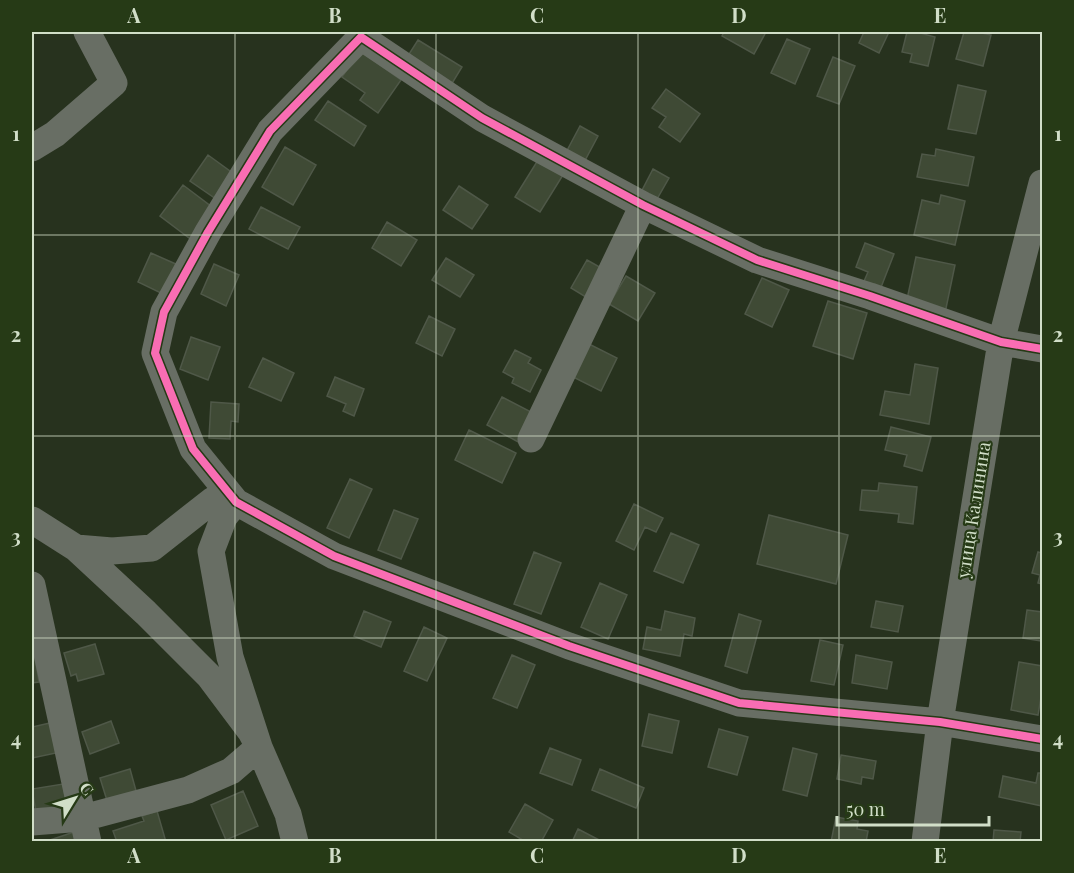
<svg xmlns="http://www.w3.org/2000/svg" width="1074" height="873" font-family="'Playfair Display',serif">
<rect width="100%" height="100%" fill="#27321e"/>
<!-- building -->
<path fill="#3f4a35" stroke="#4f5848" stroke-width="1.5" d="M724,32H766L754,54L722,36Z
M864,32H889L879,53L859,43Z
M907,32H920V33L935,37L928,66L910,62L912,54L902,52Z
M964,32H977L991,35L983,66L956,59Z
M787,39L810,49L795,84L771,73Z
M418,40L462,67L448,90L404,62Z
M360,51L401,80L378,113L360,100L365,93L342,77Z
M833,57L855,66L839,104L817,96Z
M958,85L986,91L976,134L948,129Z
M666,89L700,114L680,142L659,127L666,117L652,108Z
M328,101L366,126L354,146L315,120Z
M580,126L598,136L581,168L563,158Z
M285,147L316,165L293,205L262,187Z
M936,149L974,157L968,186L917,177L922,154L935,156Z
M208,155L234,174L216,199L190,181Z
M538,160L563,175L540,212L515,197Z
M653,169L669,178L653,206L638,198Z
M183,185L216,210L193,241L160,216Z
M459,186L488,205L472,229L443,210Z
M941,195L965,201L955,245L914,235L922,200L939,204Z
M261,207L300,227L288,249L249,229Z
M387,222L417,240L401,266L372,248Z
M865,243L894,254L878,295L861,288L868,272L856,267Z
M151,253L178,265L165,295L138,282Z
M916,257L955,265L945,313L906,304Z
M446,258L474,275L460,297L432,280Z
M587,260L605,270L589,299L571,288Z
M214,264L239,275L226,306L201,294Z
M626,276L655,293L638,321L609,304Z
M762,278L789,290L772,327L745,314Z
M828,301L867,313L853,359L813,346Z
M429,316L455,329L442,356L416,343Z
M191,337L220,347L208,380L180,369Z
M585,342L617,358L601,391L569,375Z
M515,350L531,358L528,363L541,370L530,392L512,383L514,378L503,372Z
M263,358L294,373L281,401L249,387Z
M915,364L938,368L929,424L880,415L885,391L910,395Z
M335,377L364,389L354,416L343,411L346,404L327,396Z
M502,397L535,414L520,443L487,425Z
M211,402L239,404L238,422L231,421L230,439L209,438Z
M891,427L931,437L922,471L904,466L907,455L885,450Z
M469,430L516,453L502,483L455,460Z
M350,479L372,489L349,538L327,528Z
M879,483L917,487L913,524L898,522L899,514L860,510L862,490L878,491Z
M634,504L663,518L656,532L645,527L634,550L616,541Z
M394,510L418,519L401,559L378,550Z
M769,515L848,535L836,584L757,564Z
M671,533L699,545L683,583L654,571Z
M534,552L561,563L541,614L514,604Z
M1038,552L1042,553V584L1038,583L1040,575L1032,573Z
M600,583L627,595L608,639L581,627Z
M876,601L903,606L898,632L871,627Z
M1027,610L1042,612V641L1023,638Z
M364,611L391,622L381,647L354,636Z
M665,611L695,618L692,636L684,634L680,656L643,649L647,627L661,630Z
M739,614L761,621L747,673L725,666Z
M424,627L447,638L427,681L404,671Z
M820,640L843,645L834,685L811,681Z
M95,644L104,674L78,681L76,674L71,676L64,653Z
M512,655L535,665L517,708L493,698Z
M856,655L892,662L887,689L852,683Z
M35,658L39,682L32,683V659Z
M1019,662L1042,666V691L1038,715L1011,710Z
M649,714L679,721L672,753L642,746Z
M111,721L119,743L90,754L82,732Z
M50,723L56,753L32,758V727Z
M719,729L748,737L737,775L708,767Z
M550,748L581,760L572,785L540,773Z
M793,748L817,754L807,796L783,790Z
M841,755L876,761L873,779L862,777L861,784L837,779Z
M130,769L138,798L109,807L100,778Z
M600,769L644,788L636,808L592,790Z
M1038,773H1042V806L999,797L1003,776L1036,783Z
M63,784L68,814L37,818L32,789Z
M243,791L258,826L226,840L211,805Z
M525,804L553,820L541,842H526L509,832Z
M157,811L166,842H117L113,831L144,821L142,816Z
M836,817L858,821L857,829L868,831L866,842H831Z
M578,829L603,842H572Z
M994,830L1021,832L1020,842H993Z
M74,832L77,842H44Z"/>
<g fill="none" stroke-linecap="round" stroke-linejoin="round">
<!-- minor -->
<path stroke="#686e64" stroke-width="27" d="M32,148L55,134L114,83L87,32
M1042,349L1001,342L870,296L757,260L643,205L482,118L361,37L270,131L208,232L164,312L155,353L193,449L236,502L334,556L569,646L739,703L940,722L1042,739
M531,439L643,205
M32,520L76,548L146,613L209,676L251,732L259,747L288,814L295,842
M32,585L88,842
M32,822L83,818L188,790L231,771L259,747L230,657L211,551L224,517L236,502L213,500L152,548L112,551L76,548
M925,842L940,722L1001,342L1042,183"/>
<defs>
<path id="cycleway" d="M1042,349L1001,342L870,296L757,260L643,205L482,118L361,37L270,131L208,232L164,312L155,353L193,449L236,502L334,556L569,646L739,703L940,722L1042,739"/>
</defs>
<!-- cycleway casing -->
<use href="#cycleway" stroke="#263a16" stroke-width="11"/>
<!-- cycleway -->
<use href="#cycleway" stroke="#f96db3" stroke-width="8"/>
</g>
<!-- grid -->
<path fill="none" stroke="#d1dec8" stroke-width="1.5" stroke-opacity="0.55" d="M235,32V842M436,32V842M638,32V842M839,32V842M32,235H1042M32,436H1042M32,638H1042"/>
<g text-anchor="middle" stroke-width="4.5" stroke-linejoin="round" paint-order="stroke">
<!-- street labels -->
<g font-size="18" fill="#d1dec8" stroke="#263a16">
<text transform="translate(974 510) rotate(-81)" y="6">улица Калинина</text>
</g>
</g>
<!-- border -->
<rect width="1074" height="873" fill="none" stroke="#263a16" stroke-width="66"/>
<!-- north arrow -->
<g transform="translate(75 798) rotate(52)" stroke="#263a16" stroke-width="4.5" paint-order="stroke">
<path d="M0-4.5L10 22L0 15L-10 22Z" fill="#d1dec8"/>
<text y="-9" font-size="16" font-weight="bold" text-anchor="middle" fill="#d1dec8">С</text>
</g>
<!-- scale -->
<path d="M837 816v9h152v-9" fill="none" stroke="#d1dec8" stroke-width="3"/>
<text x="846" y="816" font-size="18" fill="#d1dec8" stroke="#263a16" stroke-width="4.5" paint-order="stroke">50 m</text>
<rect x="33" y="33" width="1008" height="807" fill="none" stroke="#d1dec8" stroke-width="2"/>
<g font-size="20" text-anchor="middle" font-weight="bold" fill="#d1dec8">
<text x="134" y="23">A</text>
<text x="335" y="23">B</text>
<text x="537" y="23">C</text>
<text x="739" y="23">D</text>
<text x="940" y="23">E</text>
<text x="16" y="141">1</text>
<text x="1058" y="141">1</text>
<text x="16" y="342">2</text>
<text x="1058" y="342">2</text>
<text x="16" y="544">3</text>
<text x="1058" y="544">3</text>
<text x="16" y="746">4</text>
<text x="1058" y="746">4</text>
<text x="134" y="863">A</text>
<text x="335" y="863">B</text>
<text x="537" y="863">C</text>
<text x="739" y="863">D</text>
<text x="940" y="863">E</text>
</g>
</svg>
